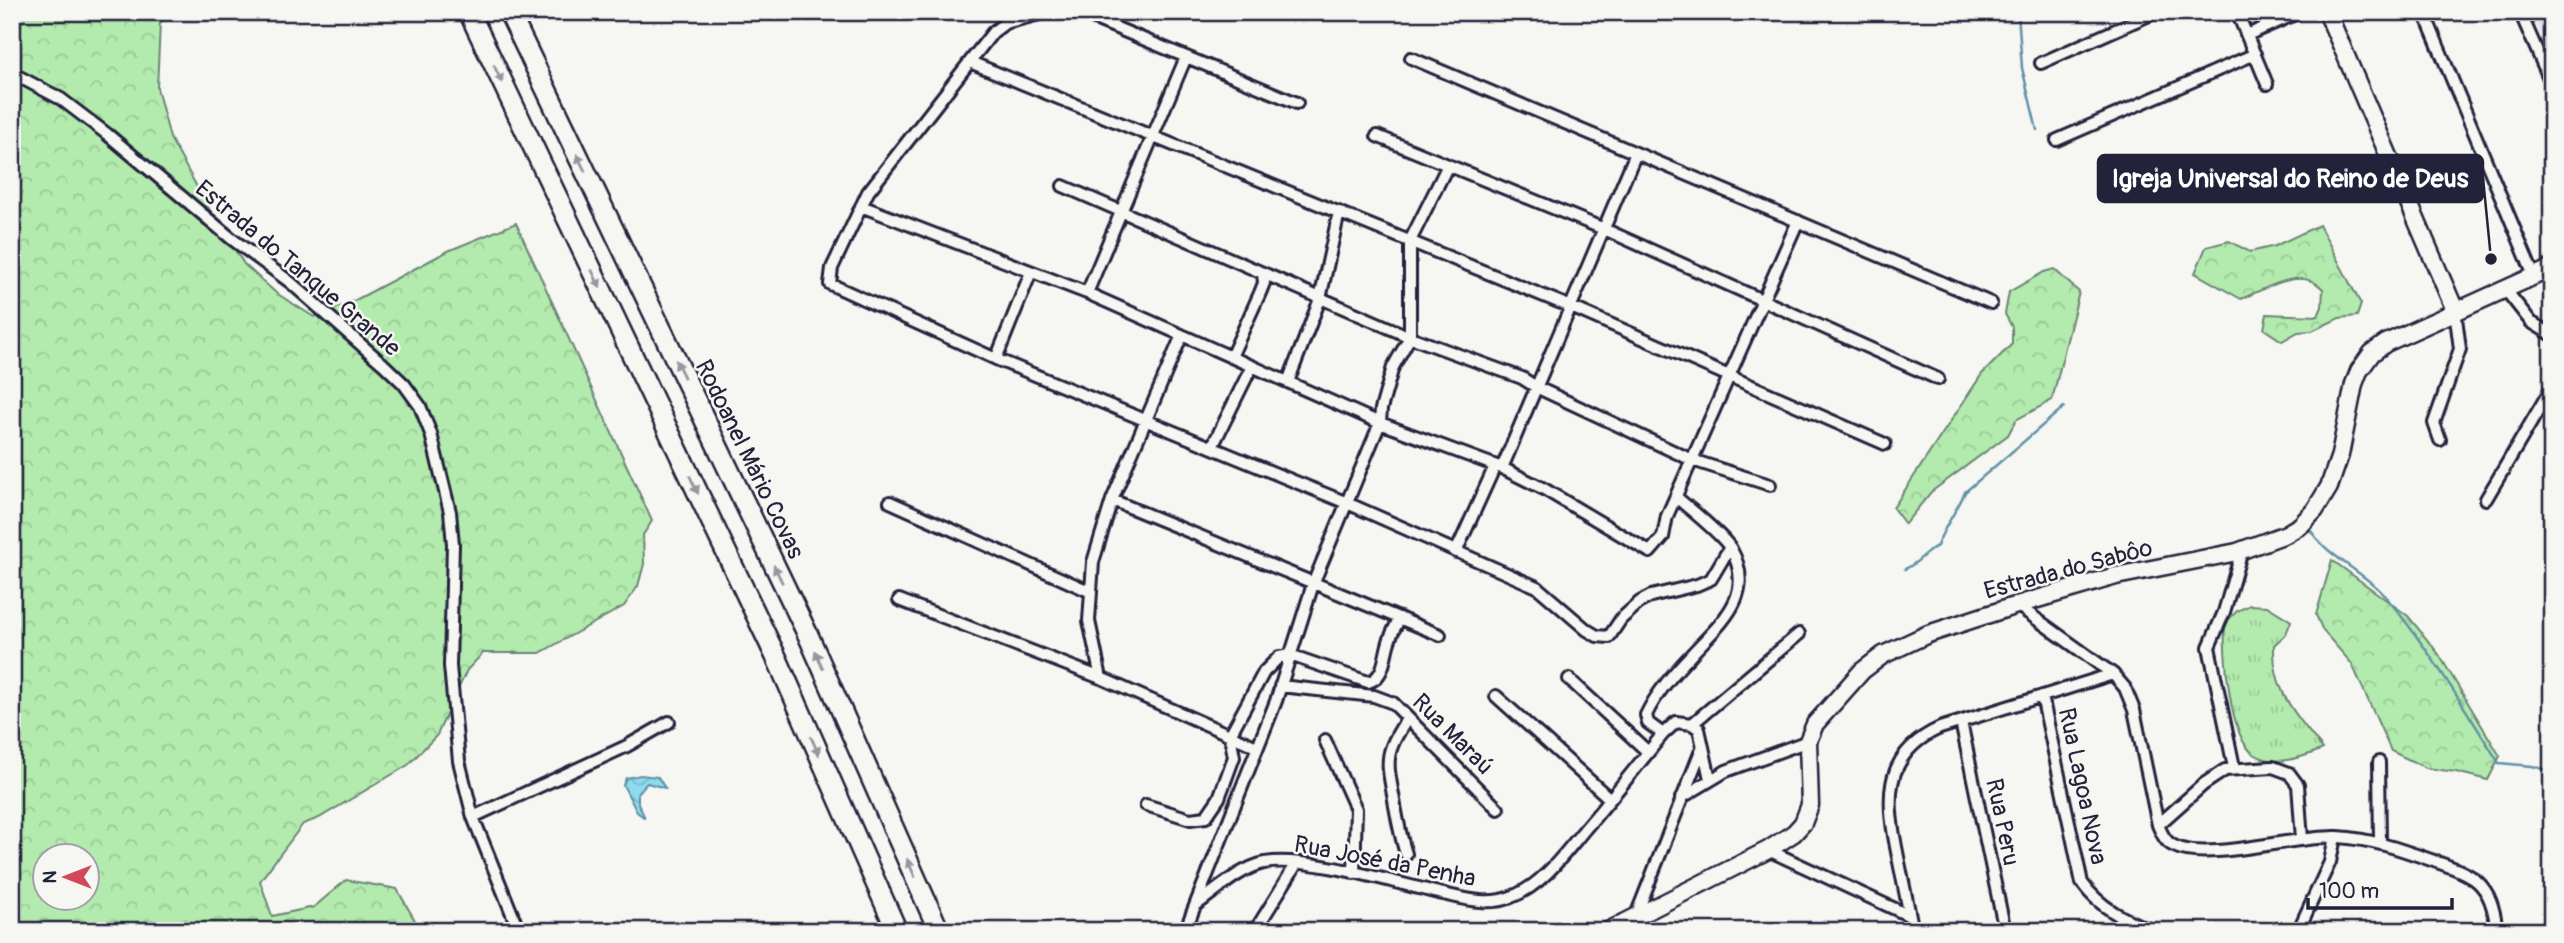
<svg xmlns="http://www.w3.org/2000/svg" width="2564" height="943" font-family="Pangolin,sans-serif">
<defs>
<pattern id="grass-tufts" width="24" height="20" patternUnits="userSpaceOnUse" patternTransform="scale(1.75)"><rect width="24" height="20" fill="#b3eaad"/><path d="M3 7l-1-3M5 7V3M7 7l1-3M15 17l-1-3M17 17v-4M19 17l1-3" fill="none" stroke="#9ac896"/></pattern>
<pattern id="forest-crowns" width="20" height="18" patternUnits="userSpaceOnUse" patternTransform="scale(1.75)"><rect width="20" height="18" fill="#b3eaad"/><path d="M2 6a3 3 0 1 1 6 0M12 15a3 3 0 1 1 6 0" fill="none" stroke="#9ac896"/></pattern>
<pattern id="water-waves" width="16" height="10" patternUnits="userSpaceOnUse" patternTransform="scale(1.75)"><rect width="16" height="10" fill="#8ddbed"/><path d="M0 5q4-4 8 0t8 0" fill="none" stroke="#79bccc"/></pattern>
</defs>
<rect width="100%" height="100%" fill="#f6f6f2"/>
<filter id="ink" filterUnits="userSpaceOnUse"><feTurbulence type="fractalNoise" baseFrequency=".0143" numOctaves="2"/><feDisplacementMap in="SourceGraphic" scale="14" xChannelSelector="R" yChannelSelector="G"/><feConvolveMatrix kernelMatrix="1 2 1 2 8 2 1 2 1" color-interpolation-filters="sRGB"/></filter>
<g filter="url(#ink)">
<!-- built -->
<path fill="#eae3ef" d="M2530,12H2552V61Z"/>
<!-- grass -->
<path fill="url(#grass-tufts)" stroke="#6a8674" stroke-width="2" d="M2250,605L2267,606L2291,621L2286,634L2274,645C2272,691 2296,715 2323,749C2303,757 2276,768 2254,754C2229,738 2223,651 2225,623L2237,611Z"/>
<!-- forest -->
<path fill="url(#forest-crowns)" stroke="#6a8674" stroke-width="2" fill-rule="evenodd" d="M12,12H170L160,23L157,88L170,138L208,207L244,264L276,293L314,317L350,303L448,251L516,223L652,521L643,535L644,564L638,586L624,606L540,653H483L467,670L437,735L408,765L319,818L303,824L260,881L272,916L314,907L346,880L397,889L421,931H12ZM46,856H88V898H46Z
M2319,225L2361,304L2357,316L2339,318L2312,331L2298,332L2282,341L2264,329L2267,314L2318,316L2322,307L2323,289C2301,265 2266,289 2241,299L2195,273L2206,247L2229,241L2250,252L2275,246Z
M2054,269L2079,292L2052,400L2016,420L2008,435L1931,492L1905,524L1893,508L1982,374L2012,344V327L2005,314L2009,292L2044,272Z
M2332,560L2408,616L2438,653L2500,756L2488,780L2456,772L2426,768L2391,751L2352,664L2323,631L2316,615Z"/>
<!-- water -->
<path fill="url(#water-waves)" stroke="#6291a6" stroke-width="2" d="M640,775L658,777L665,788L647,783L638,793V803L645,818L637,812L623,785L626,778Z"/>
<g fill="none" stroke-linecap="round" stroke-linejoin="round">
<!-- stream -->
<path stroke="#6291a6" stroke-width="2.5" d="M2018,12L2022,68L2037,130
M2311,531C2330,559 2365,572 2387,598C2429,649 2464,707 2499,763L2532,766L2552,771
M1905,569C1919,563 1926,551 1937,546C1944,526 1957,511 1965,492L2064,407"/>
<defs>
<path id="street" d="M1047,12L1005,23L993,32L868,192L832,268L830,284L996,359L1347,503L1537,587L1587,630L1597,636L1609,637L1621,619L1640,602L1651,596L1697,585L1711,579L1730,547
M1078,12L1297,103
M2237,12L2267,84
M2424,12L2534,276
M2520,12L2552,85
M2247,35L2300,12
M1411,58L1991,303
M970,62L1571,307L1885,444
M2041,63L2156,12
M12,73L61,99L107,134L232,239L290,282L383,364L404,384L420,406L431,434L450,512L453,544L450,666L459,761L473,817L519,931
M1377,136L1604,229L1938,379
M2057,140L2255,54
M1063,186L1410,337L1522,378L1536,387L1692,460L1770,485
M861,206L1087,293L1380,423L1502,468L1544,489L1650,552L1663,537L1667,516L1798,221
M2505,289L2531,322L2552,335
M1087,293L1186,57
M1231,357L1260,293L1264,283L1263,274
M996,359L1031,272
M1288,382L1320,299L1339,212
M2440,440L2434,423L2460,349L2455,310
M1212,447L1252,366
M1502,468L1636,153
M2486,499L2552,387
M1112,500L1440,635
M890,502L1091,592
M1456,552L1495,466
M899,600L1101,678L1257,747
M2017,605L2113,674L2125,688L2134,710L2158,825C2162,834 2165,842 2174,846C2206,863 2296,835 2338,837C2371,839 2400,849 2431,860C2475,875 2491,881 2497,931
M1101,678L1089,621L1093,562L1112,500L1182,335
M1569,679L1648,752
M1280,686L1374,696L1393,703L1498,809
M1496,696L1610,799
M2042,696L2082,883C2100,908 2125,920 2153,931
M1961,722L2005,931
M1692,724L1799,634
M1663,734L1648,723L1646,715C1657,692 1674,673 1691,655C1720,623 1757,596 1731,549C1723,535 1690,509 1676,497
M1325,740L1356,809L1354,873
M2379,762L2380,842
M2234,767L2209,647L2224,612L2242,550
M1681,798L1726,771L1808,741
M1146,805L1190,819L1206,817L1219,798L1234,757L1230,735L1264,672L1279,657L1290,655L1368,682C1386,678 1384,653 1390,639C1392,632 1396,625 1400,618
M473,817L627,746L669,722
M2158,825L2204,784L2225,770L2273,767L2289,773L2298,785L2302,839
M1768,850L1910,916
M1406,854C1401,838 1398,823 1395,806C1388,764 1381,756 1408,718
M1196,905C1217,890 1239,869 1264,863C1306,855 1399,884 1443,894C1465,899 1489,906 1511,897C1542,886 1565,853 1585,829C1612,798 1637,766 1663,734L1676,722L1692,724L1699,729L1710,779
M1635,918L1702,748
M1258,926L1297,863
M1185,931L1276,701L1313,584L1380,423L1381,409L1393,367L1410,337V241L1448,165
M1913,931C1908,906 1903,881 1898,857C1887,803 1880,755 1940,728L2113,674
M2298,931L2330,862L2335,837"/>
<path id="secondary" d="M2327,12L2455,310
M1608,931L1768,850L1794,833L1803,823L1810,805L1808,741L1815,724L1862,671L1883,655L1928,634L2017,605L2116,576L2237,552L2286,534L2301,525L2315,510L2329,487L2340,455L2354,384L2359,371L2372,353L2386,343L2552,268"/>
<path id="highway" d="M469,12L778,661L897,931
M509,12L808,635L939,931"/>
</defs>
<!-- street casing -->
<use href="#street" stroke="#22223b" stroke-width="16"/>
<!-- secondary casing -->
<use href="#secondary" stroke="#22223b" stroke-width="21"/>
<!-- highway casing -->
<use href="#highway" stroke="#22223b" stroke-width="24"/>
<!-- street -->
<use href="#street" stroke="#f6f6f2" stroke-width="10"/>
<!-- secondary -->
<use href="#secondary" stroke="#f6f6f2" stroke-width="16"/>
<!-- highway -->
<use href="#highway" stroke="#f6f6f2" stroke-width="19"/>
</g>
<!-- one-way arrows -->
<defs><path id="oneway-solid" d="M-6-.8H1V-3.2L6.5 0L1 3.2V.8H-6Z" transform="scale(1.75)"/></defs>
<g fill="#9797a0">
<use href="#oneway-solid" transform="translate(498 74) rotate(65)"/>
<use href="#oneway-solid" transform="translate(581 163) rotate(-116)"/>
<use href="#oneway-solid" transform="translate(596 279) rotate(65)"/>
<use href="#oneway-solid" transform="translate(680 369) rotate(-116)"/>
<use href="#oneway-solid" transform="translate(694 485) rotate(65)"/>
<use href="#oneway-solid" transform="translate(778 574) rotate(-116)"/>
<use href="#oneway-solid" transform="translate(819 660) rotate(-114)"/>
<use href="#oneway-solid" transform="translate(815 746) rotate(66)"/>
<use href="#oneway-solid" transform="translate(911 868) rotate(-114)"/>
</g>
</g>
<g text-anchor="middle" stroke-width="5" stroke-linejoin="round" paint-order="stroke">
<!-- street labels -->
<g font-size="24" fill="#22223b" stroke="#f6f6f2">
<text transform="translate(298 268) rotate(40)" y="8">Estrada do Tanque Grande</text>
<text transform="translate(750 459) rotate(64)" y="8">Rodoanel Mário Covas</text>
<text transform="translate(2068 569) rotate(-15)" y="8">Estrada do Sabôo</text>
<text transform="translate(1453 734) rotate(45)" y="8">Rua Maraú</text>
<text transform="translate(2083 786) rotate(78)" y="8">Rua Lagoa Nova</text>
<text transform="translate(2003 822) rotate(78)" y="8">Rua Peru</text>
<text transform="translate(1385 861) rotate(11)" y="8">Rua José da Penha</text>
</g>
</g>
<!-- callouts -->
<path fill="none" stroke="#22223b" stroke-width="2.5" d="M2491 259L2483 178"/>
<circle fill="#22223b" stroke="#f6f6f2" stroke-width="2.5" cx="2491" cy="259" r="7"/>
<rect fill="#22223b" stroke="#22223b" stroke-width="2.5" x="2098" y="155" width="385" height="47" rx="7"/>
<g font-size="26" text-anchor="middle" font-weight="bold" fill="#fff">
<text x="2290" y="187">Igreja Universal do Reino de Deus</text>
</g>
<!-- margin -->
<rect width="2564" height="943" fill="none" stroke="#f6f6f2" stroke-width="42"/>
<rect x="21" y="21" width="2522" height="901" fill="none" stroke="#22223b" stroke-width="2.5" filter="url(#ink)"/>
<!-- north arrow -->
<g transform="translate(66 877) rotate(270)"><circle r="33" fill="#f6f6f2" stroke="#a1a1a9" stroke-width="2"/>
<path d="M0-5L12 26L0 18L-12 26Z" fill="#d1495b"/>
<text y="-10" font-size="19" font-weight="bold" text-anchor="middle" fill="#22223b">N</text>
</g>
<!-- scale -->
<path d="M2308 898v10h144v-10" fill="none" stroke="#22223b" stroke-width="3.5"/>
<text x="2319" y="898" font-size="21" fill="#22223b" stroke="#f6f6f2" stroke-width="5" paint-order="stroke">100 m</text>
</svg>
